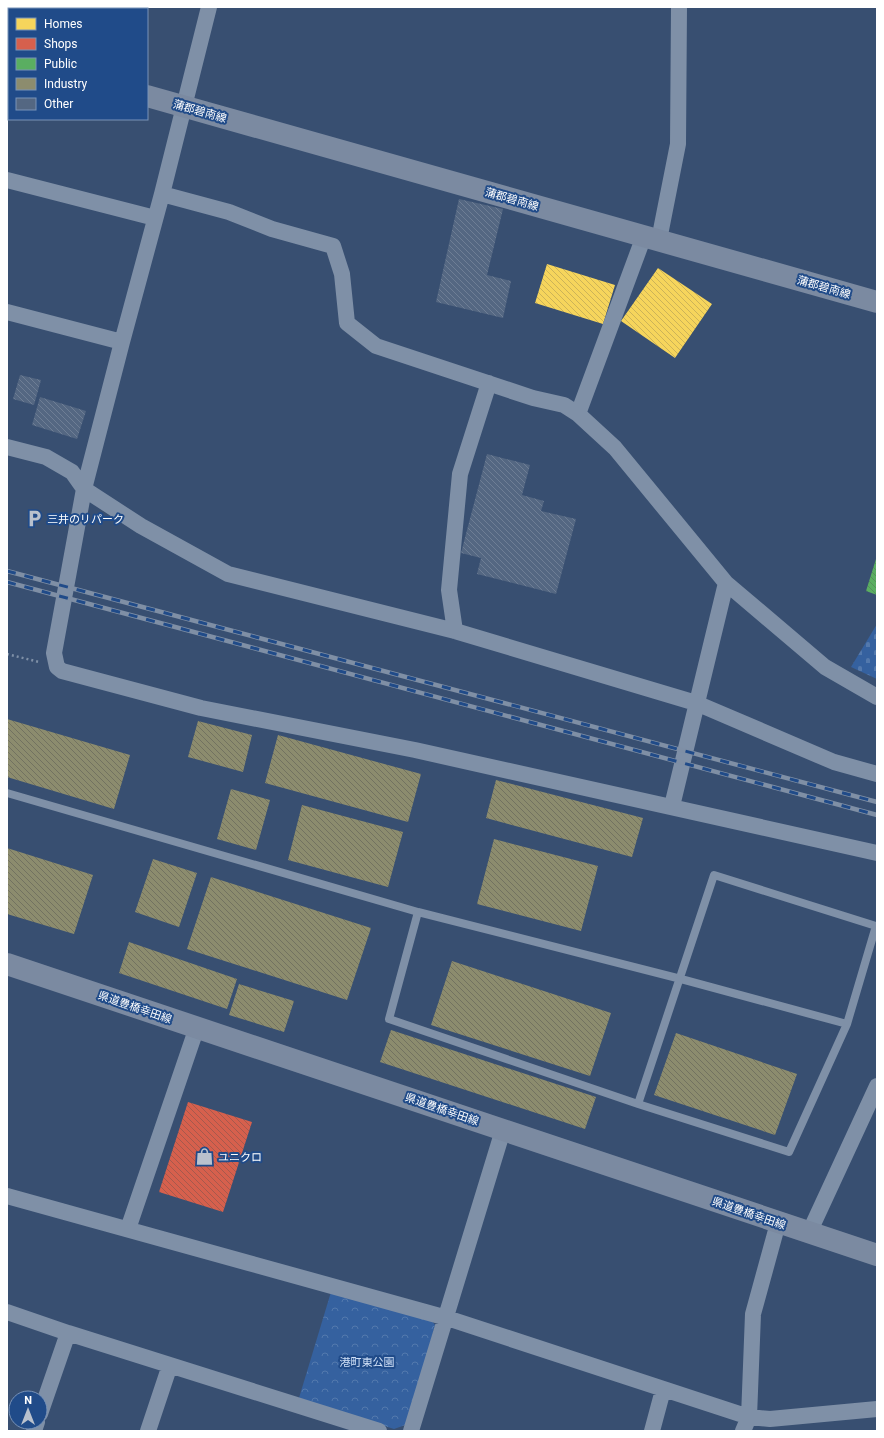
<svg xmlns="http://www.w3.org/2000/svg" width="884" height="1438" font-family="Roboto,'Noto Sans JP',sans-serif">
<defs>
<pattern id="cemetery-stones" width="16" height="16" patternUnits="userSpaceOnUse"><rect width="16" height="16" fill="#35619f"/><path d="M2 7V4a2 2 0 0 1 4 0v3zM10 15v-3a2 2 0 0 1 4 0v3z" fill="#5379ad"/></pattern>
<pattern id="park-crowns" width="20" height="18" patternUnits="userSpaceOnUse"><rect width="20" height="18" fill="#35619f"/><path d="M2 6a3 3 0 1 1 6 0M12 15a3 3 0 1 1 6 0" fill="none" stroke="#5379ad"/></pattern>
<pattern id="homes-back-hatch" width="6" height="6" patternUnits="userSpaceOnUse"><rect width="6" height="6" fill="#f6d55c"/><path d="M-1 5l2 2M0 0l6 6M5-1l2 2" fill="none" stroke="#ccb358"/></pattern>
<pattern id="shops-back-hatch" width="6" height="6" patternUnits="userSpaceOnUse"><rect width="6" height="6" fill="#d6604d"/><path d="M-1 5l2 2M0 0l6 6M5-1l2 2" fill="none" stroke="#a6594d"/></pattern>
<pattern id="public-back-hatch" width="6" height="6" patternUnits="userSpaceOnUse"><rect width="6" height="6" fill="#5aae61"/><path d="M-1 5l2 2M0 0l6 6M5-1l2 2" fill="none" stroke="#56915b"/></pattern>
<pattern id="industry-back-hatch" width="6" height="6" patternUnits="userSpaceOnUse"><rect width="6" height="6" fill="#8c8c6e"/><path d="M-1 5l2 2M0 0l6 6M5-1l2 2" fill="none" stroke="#727260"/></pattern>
<pattern id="building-back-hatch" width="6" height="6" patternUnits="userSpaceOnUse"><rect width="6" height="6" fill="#546782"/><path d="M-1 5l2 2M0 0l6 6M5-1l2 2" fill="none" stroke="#6e7e95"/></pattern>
</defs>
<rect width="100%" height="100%" fill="#384f71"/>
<!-- cemetery -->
<path fill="url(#cemetery-stones)" d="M877,624V679L851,667Z"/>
<!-- park -->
<path fill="url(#park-crowns)" d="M331,1292L432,1321L435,1325L408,1424L394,1429L299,1398Z"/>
<!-- homes -->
<path fill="url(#homes-back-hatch)" d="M547,264L615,285L603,324L535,303Z
M658,268L712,304L675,358L621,321Z"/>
<!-- shops -->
<path fill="url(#shops-back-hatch)" d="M188,1102L252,1122L223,1212L159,1192Z"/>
<!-- public -->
<path fill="url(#public-back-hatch)" d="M876,559L877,560V595L866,591Z"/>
<!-- industry -->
<path fill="url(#industry-back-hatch)" d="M7,719L130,755L114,809L7,777Z
M198,721L252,735L243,772L188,757Z
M278,735L421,774L408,822L265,783Z
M496,780L643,818L632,857L486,818Z
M231,789L270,800L256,850L217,839Z
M302,805L403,832L388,887L288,860Z
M494,839L598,866L581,931L477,904Z
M7,848L93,875L74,934L7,914Z
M153,859L197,873L179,927L135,912Z
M211,877L371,928L347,1000L187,949Z
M129,942L237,979L227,1009L119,973Z
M452,961L611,1013L590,1076L431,1025Z
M239,984L294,1001L284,1032L229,1015Z
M391,1030L596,1097L585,1129L380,1062Z
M676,1033L797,1074L775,1135L654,1095Z"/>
<!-- building -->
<path fill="url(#building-back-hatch)" d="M459,199L503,209L487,275L511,281L503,318L436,302Z
M20,375L41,380L34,405L13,399Z
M40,397L86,411L77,439L32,425Z
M487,454L530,465L522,495L544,501L541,511L576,519L556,594L477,574L481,558L461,553Z"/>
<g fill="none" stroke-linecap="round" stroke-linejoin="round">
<!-- path -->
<path stroke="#7f90a7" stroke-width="2.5" stroke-dasharray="2 3" stroke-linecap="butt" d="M7,654L39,662"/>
<!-- lane -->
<path stroke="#7f90a7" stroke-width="8" d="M7,793L418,912L681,979L847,1024L789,1152L638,1104L389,1019L418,912
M638,1104L714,875L876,926L847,1024"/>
<!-- street -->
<path stroke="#7f90a7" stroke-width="16" d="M209,7L162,194L122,342L84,489L54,653L57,667L62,671L201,708L415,750L877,853
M7,180L155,218
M162,194L229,212L272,229L333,246L342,274L347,323L376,346L533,398L564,405L578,414L615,448L726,583L825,667L877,697
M659,240L678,144L679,7
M7,312L122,342
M578,414L644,236
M7,447L46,457L72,472L84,489L141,526L228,574L455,631L696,703L834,762L877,774
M455,631L449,590L460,474L489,383
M672,806L726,583
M7,1196L447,1318L749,1417L770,1419L877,1409
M128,1229L197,1027
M809,1233L877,1086
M7,1312L68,1333L379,1431
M40,1414L68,1333
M34,1431L37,1422
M148,1431L170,1365
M411,1431L503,1130
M652,1431L663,1390
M743,1431L749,1417L753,1314L778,1223"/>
<!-- secondary -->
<path stroke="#7b8aa1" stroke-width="22" d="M7,56L9,57
M147,96L877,302
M7,964L877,1255"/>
<defs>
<path id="rail" d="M7,571L877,802
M7,582L877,815"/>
</defs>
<!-- rail casing -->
<use href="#rail" stroke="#7f8fa5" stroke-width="4.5"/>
<!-- rail -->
<use href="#rail" stroke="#204b89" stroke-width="3" stroke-dasharray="9" stroke-linecap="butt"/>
</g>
<!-- icons -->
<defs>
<symbol id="parking-bare" viewBox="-9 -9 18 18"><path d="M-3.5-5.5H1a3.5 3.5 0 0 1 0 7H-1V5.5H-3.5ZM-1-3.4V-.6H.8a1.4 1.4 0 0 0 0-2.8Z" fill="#b9c1cd" stroke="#204b89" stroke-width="2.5" paint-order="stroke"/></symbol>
<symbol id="shop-bare" viewBox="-9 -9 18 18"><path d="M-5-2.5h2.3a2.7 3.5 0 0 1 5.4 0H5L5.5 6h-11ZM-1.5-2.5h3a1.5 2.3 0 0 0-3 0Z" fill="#b9c1cd" stroke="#204b89" stroke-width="2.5" paint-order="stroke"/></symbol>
</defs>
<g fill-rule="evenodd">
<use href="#parking-bare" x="22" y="506" width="25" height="25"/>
<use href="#shop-bare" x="192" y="1144" width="25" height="25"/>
</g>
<g text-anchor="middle" stroke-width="4" stroke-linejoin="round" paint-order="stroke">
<!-- street labels -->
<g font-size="11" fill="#fff" stroke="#204b89">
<text transform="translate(200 111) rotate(16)" y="4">蒲郡碧南線</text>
<text transform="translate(512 199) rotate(16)" y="4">蒲郡碧南線</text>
<text transform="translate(824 287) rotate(16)" y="4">蒲郡碧南線</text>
<text transform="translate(135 1007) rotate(19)" y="4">県道豊橋幸田線</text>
<text transform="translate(442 1109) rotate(19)" y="4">県道豊橋幸田線</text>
<text transform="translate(749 1213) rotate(19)" y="4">県道豊橋幸田線</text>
</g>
<!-- poi labels -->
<g font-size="11" fill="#fff" stroke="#204b89" text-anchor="start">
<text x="47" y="523">三井のリパーク</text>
<text x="218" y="1161">ユニクロ</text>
</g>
<!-- park labels -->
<g font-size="11" fill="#d1e1f8" stroke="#204b89">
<text x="367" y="1366">港町東公園</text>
</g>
</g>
<!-- border -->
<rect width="884" height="1438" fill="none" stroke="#ffffff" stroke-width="16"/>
<!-- legend -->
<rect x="8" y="8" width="140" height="112" fill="#204b89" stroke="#7993b8"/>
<rect x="16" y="18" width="20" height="12" fill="#f6d55c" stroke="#7993b8"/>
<text x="44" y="28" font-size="12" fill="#ffffff">Homes</text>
<rect x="16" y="38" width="20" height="12" fill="#d6604d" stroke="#7993b8"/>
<text x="44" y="48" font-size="12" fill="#ffffff">Shops</text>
<rect x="16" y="58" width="20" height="12" fill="#5aae61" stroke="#7993b8"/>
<text x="44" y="68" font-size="12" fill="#ffffff">Public</text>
<rect x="16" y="78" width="20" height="12" fill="#8c8c6e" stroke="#7993b8"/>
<text x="44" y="88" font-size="12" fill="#ffffff">Industry</text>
<rect x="16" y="98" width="20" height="12" fill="#546782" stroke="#7993b8"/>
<text x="44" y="108" font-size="12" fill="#ffffff">Other</text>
<!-- north arrow -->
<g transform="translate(28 1410)"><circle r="19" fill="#204b89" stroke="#7993b8"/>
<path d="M0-3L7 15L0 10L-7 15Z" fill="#b9c1cd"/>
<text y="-6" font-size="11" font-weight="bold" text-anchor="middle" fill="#ffffff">N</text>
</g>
</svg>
